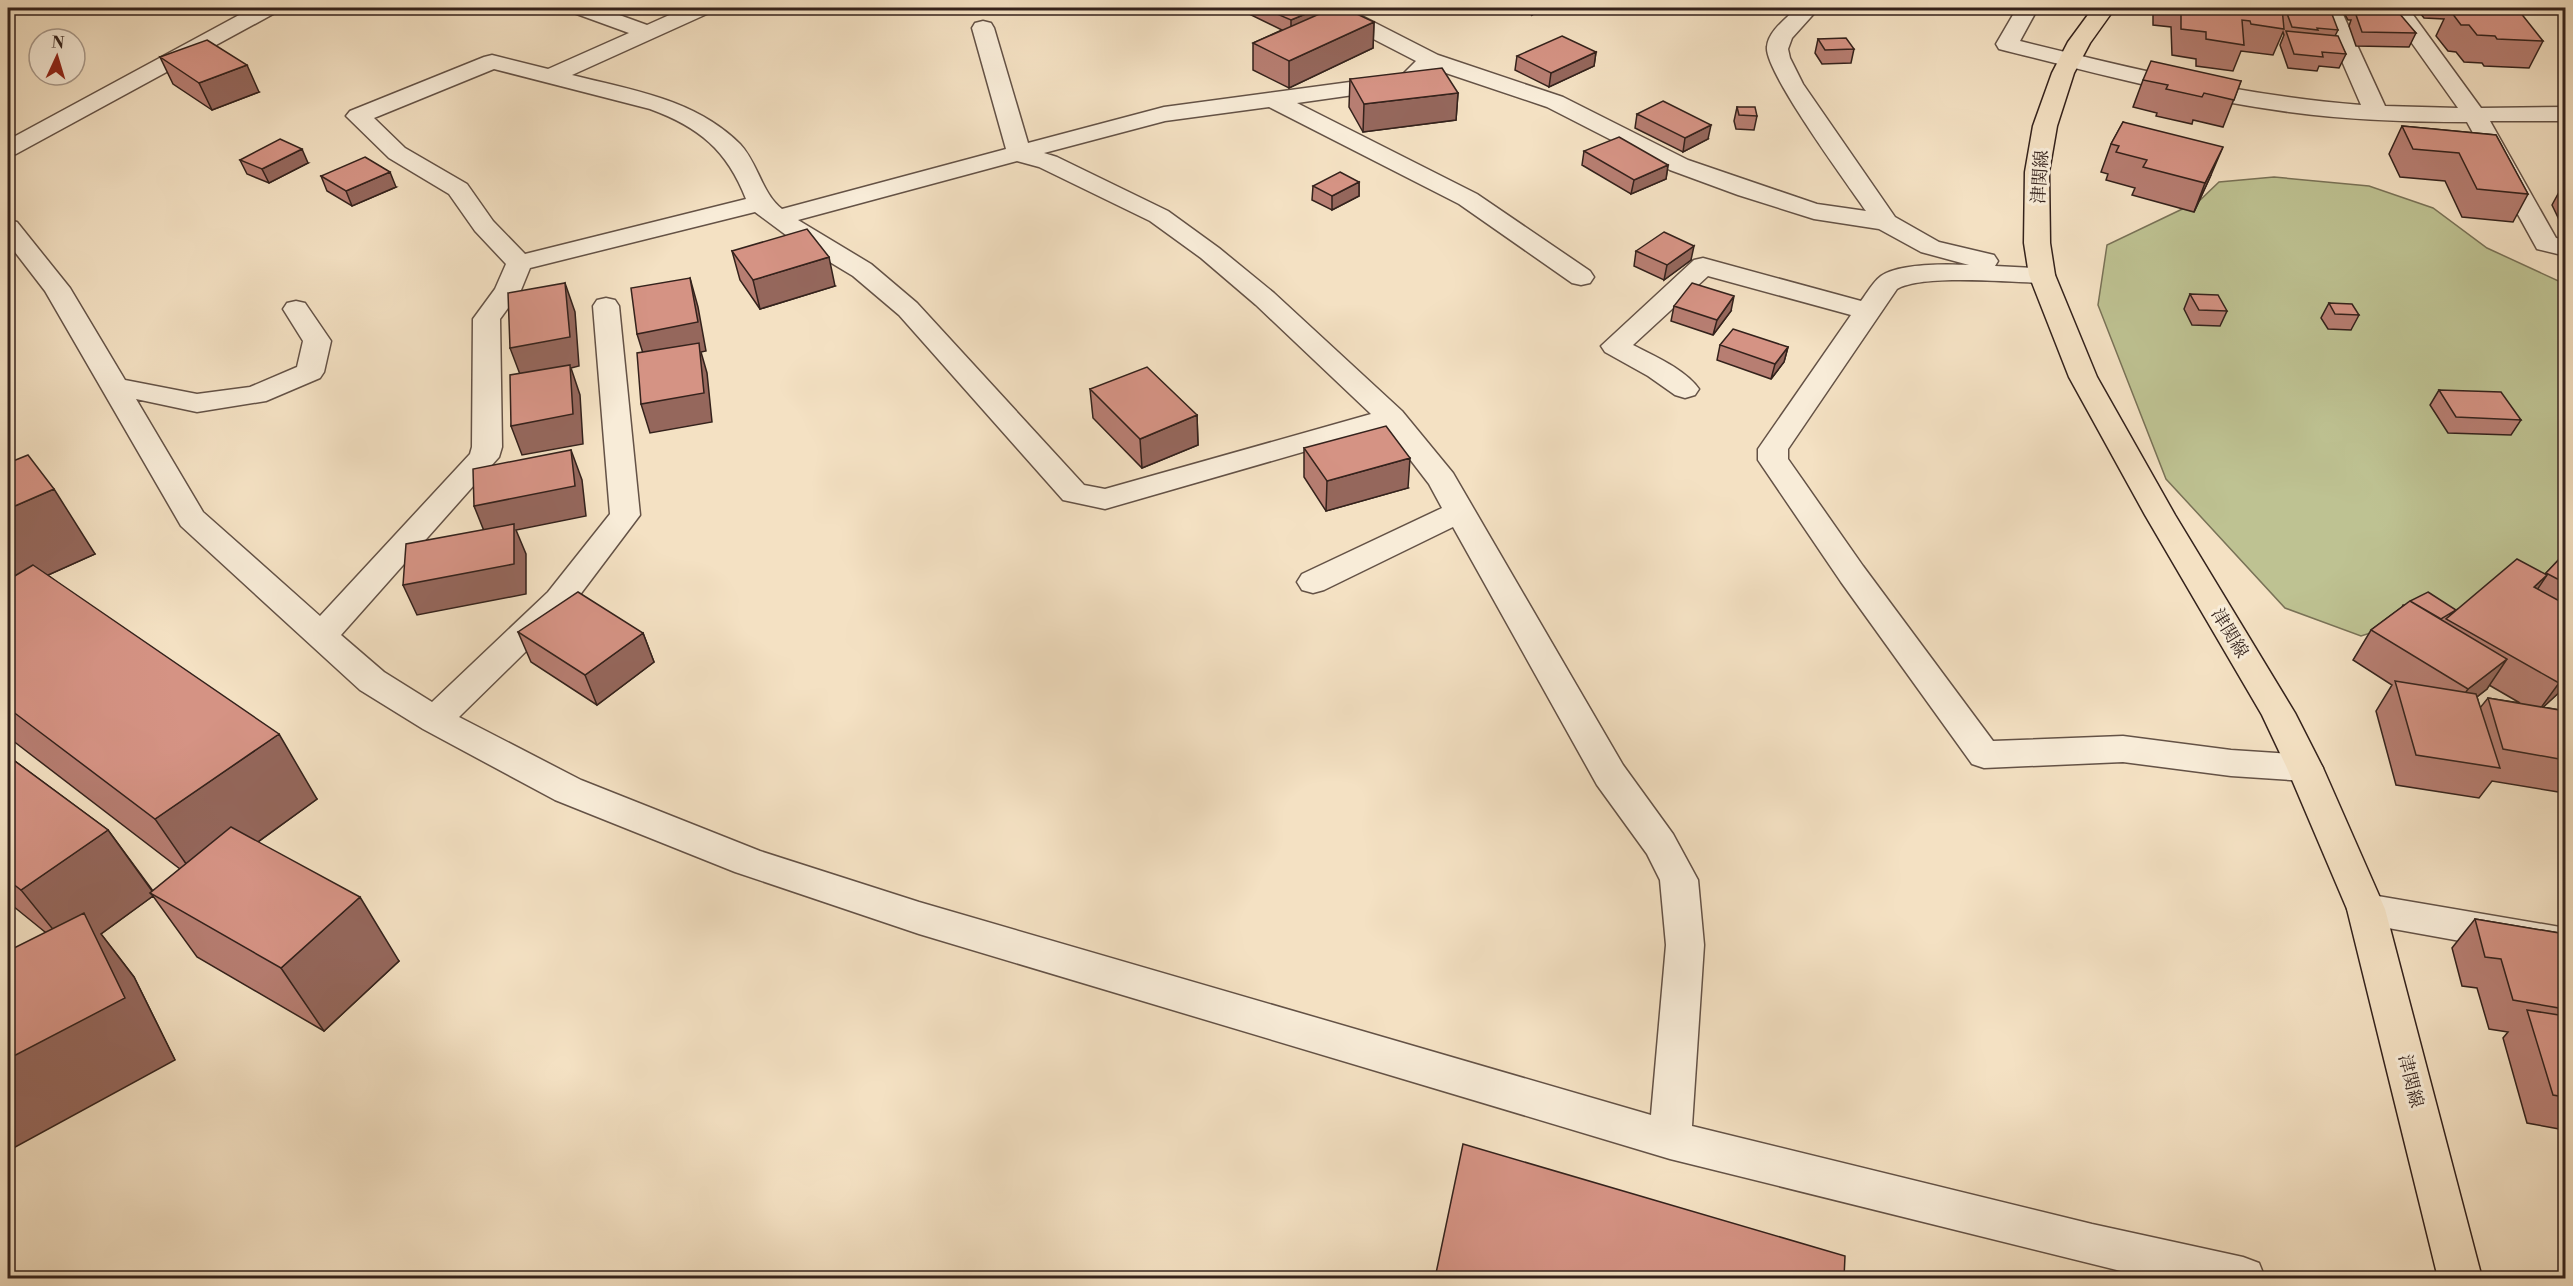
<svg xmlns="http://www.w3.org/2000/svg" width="2573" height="1286" font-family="'Libre Bodoni','Noto Serif JP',serif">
<rect width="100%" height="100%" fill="#f4e1c3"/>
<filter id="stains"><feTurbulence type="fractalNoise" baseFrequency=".00333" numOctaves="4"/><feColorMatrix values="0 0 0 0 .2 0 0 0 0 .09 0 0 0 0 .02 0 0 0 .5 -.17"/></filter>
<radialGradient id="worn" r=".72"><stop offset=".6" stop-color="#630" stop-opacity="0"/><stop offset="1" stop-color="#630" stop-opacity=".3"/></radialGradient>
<!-- green -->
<path fill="#bec292" stroke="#797257" stroke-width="1.5" d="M2274,177L2369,186L2433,208L2487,248L2565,284V662L2415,619L2361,636L2285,608L2166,479L2098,305L2107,245L2199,201L2219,182Z"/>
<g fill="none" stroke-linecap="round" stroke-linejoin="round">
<defs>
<path id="minor" d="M252,8H278L275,13L16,154L8,156V140Z
M572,8H600L647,25L685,8H711L709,13L572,75C631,90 695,99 740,144C758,163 762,194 782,209L1006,149L972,28L975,23L983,21L991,23L994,28L1028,143L1164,107L1402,75L1416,61L1323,13L1320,8H1346L1438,55L1563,97L1688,160L1817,204L1866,211C1848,185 1764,71 1767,47C1768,31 1787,18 1797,8H1819L1792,38L1788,49L1790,58L1803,84L1895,217L1939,242L1994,255L1998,261L1995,266L2051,269L2055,275L2051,281L2042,283C2010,282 1922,274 1897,289L1788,449V459L1863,566L1993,741L2123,736L2231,750L2305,755L2317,759L2323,768L2317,777L2305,781L2231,776L2123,762L1984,768L1972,764L1841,582L1758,460V449L1851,315L1708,276L1633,345C1654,356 1685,369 1699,389L1695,395L1685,398L1675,395L1648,376L1605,352L1601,346L1694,260L1703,258L1861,301C1867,293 1873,282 1881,276C1900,263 1946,264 1969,265L1921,252L1879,229L1814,219L1738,195L1670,170L1547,107L1434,69L1417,86L1297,103L1477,194L1590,271L1594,277L1590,283L1581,285L1572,283L1459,204L1269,107L1165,121L1044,153L1057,157L1168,211L1219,248L1274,293L1402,411L1453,473L1623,765L1673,834L1698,880L1704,945L1692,1126L2092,1224L2243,1257L2259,1263L2265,1278H2149L1670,1159L919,934L735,872L555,800L423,729L360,690L181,526L45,291L8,243V220L17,222L70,288L125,380L197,394L250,387L297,367L303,341L283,309L287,303L296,301L305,303L331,341L324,372L320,378L266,401L197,412L136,399L203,512L320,616L470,454L472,447L473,319L495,289L506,264L475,231L449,194L389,158L346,116L350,111L484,57L492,55L548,69L629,33L574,13ZM494,69L650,109C699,127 727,150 746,199L525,254L493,221L467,184L405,148L374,118ZM1017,161L1039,167L1150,221L1201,258L1256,305L1371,414L1105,489L1084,485L917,303L871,264L798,220ZM755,212L790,238L853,276L899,315L1063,500L1105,509L1386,428L1429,484L1442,508L1302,574L1297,582L1302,590L1313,593L1324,590L1453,527L1597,785L1647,854L1660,880L1666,945L1651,1115L919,902L760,851L581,780L459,717L570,608L640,515L619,306L615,300L606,298L597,300L593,306L610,514L548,592L432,702L384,672L341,635L499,457L502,447L500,319L521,290L530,268Z
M2017,8H2038L2020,41C2133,69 2245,96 2361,105L2319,8H2340L2385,106L2458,108L2387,8H2408L2481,108L2566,107V121H2490L2556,238L2566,240V256L2537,249L2467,122C2408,122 2348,120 2289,112C2191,99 2095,73 1999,49L1996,44Z
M2366,894L2566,928V960L2366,924L2353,920L2347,909L2353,898Z"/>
<path id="major" d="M2093,8H2115L2090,43L2074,73L2057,126L2049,172L2050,243L2055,275L2097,377L2175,515L2295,713L2323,768L2385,909L2482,1278H2438L2347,909L2287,768L2262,715L2145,515L2069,377L2029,275L2024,243L2025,172L2033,126L2052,73L2068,42Z"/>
</defs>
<!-- minor casing -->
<use href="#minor" stroke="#645246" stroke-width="3"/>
<!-- major casing -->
<use href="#major" stroke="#34221c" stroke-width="3"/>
<!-- minor -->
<use href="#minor" fill="#f8ecd8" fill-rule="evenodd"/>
<!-- major -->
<use href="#major" fill="#f4e1c3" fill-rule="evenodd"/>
</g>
<!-- wall -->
<path fill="#b77e72" stroke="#34221c" stroke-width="1.5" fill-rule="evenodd" d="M993,8H1022L1007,14Z
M1246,8H1325V11L1374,22L1373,48L1289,88L1253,70V43L1282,30L1247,13Z
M1511,8H1544L1532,15Z
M2156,8H2311L2338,30L2335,36L2346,54L2339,68L2319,66L2317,71L2288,68L2280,45L2284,35L2283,32L2273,55L2241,51L2233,71L2196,66V59L2172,55L2171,27L2153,25V15Z
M2341,8H2395L2393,13L2416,33L2409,47L2356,46L2349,26L2351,20H2348Z
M2416,8H2462L2461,10L2543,41L2529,68L2484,66L2482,63L2464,62L2456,52L2448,51L2436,36L2444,19L2424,18Z
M1818,39L1854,49L1851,63L1822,64L1815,53Z
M1596,52L1594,66L1549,87L1515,70L1517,56Z
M160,57L259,92L212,110L173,84Z
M1350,79L1458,93L1456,120L1363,132L1349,107Z
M2143,80L2241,81L2223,127L2193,120L2192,124L2156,116L2157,113L2133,107Z
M1737,107L1757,116L1754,130L1736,129L1734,121Z
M1637,114L1708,139L1683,152L1635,128Z
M2123,122L2211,175L2194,212L2132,195L2135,188L2106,180L2108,174L2101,172L2111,144Z
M2402,126L2496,135L2528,194L2513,222L2462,217L2445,181L2400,177L2389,154Z
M1584,151L1668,165L1666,179L1631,194L1582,165Z
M240,160L308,163L269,183L247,174Z
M321,176L396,187L352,206L327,191Z
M2565,181V232L2552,205Z
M1359,182V196L1332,210L1312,200L1313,186Z
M732,251L835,286L760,309L740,280Z
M1636,251L1691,260L1664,280L1634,266Z
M2190,294L2227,311L2220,326L2192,325L2184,309Z
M2329,303L2359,315L2351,330L2328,329L2321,318Z
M1674,306L1731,311L1713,335L1671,321Z
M1720,345L1788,347L1784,362L1771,379L1717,360Z
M1090,389L1197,415L1198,445L1142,468L1093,418Z
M2439,390L2521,420L2511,435L2448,433L2430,405Z
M1304,448L1408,488L1326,511L1304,477Z
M8,463L95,554L48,575L317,799L258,842L399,961L324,1031L197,957L153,896L101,934L134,977L175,1060L45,932L8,902V756L108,830L153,891L180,869L8,737Z
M2565,553V687L2543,707L2565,711V793L2492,781L2479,798L2396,785L2376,711L2392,685L2353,660L2371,630L2402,607L2403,605L2456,610L2545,574ZM2489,685L2520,703L2488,698L2480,708L2477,697L2487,689Z
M518,632L643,633L654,662L597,705L531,662Z
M2475,919L2565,934V1130L2527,1123L2503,1038L2508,1032L2489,1029L2477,988L2462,986L2452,948Z"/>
<!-- shaded-wall -->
<path fill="#95675c" stroke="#34221c" stroke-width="1.5" d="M1007,8H1022L1007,14Z
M1320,8H1325V19L1291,34V20Z
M1533,8H1544L1532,15Z
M1374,22L1373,48L1289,88V61Z
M1596,52L1594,66L1549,87L1551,73Z
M247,65L259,92L212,110L199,83Z
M1458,93L1456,120L1363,132L1364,104Z
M1711,125L1708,139L1683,152L1685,138Z
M2223,147L2211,175L2194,212L2205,183Z
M302,149L308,163L269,183L262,169Z
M1668,165L1666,179L1631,194L1634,180Z
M390,172L396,187L352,206L346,191Z
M1359,182V196L1332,210V196Z
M1694,246L1691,260L1664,280L1667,265Z
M829,257L835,286L760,309L753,280Z
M690,278L698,307L706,351L701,352L707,373L712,422L650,433L641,404L646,363L637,334Z
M565,283L575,312L579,366L571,368L580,395L583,444L522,455L511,426L521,377L510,348Z
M1734,296L1731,311L1713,335L1717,320Z
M1788,347L1784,362L1771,379L1775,364Z
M1197,415L1198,445L1142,468L1140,439Z
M571,450L582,480L586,516L516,530L526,554V594L417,615L403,585L486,536L474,506Z
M1410,458L1408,488L1326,511L1327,481Z
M54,489L95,554L8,593V509Z
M2547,575L2527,605L2534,587Z
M643,633L654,662L597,705L585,675Z
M2507,659L2487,689L2448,719L2468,689Z
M2565,677V687L2537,713L2559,683Z
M279,734L317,799L200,884L155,819Z
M108,830L155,895L150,893L153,896L101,934L134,977L175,1060L8,1151V1059L73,954L21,890Z
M360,897L399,961L324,1031L281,968Z"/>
<!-- building -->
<path fill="#d59384" stroke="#34221c" stroke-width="1.5" d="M1263,8H1320L1291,20Z
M1333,8H1344L1374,22L1289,61L1253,43Z
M2181,8H2282L2284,29L2251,24L2250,21L2242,20L2244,45L2206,39V32L2181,29Z
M2285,8H2311L2330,9L2338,30L2317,28L2318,30L2292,27Z
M2449,9L2520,12L2543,41L2497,39L2495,36L2477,35L2469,25H2461Z
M2355,12L2399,13L2416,33L2362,32Z
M2286,31L2338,36L2346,54L2322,52L2323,57L2294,54Z
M1562,36L1596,52L1551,73L1517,56Z
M1846,38L1854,49L1825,50L1818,39Z
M207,40L247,65L199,83L160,57Z
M2151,61L2241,81L2234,100L2204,93L2202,97L2166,89L2168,85L2143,80Z
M1442,68L1458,93L1364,104L1350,79Z
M1663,101L1711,125L1685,138L1637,114Z
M1737,107H1755L1757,116L1739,115Z
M2123,122L2223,147L2205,183L2143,167L2147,160L2116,152L2119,146L2111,144Z
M2402,126L2496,135L2528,194L2477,189L2459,153L2413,149Z
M1619,137L1668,165L1634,180L1584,151Z
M280,139L302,149L262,169L240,160Z
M365,157L390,172L346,191L321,176Z
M1340,172L1359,182L1332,196L1313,186Z
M807,229L829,257L753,280L732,251Z
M1664,232L1694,246L1667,265L1636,251Z
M690,278L698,322L637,334L631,288Z
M565,283L570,337L510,348L508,293Z
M1692,283L1734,296L1717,320L1674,306Z
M2190,294L2218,295L2227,311L2199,310Z
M2329,303L2352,304L2359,315L2335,314Z
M1733,329L1788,347L1775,364L1720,345Z
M699,343L704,393L641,404L637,353Z
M570,365L573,414L511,426L510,375Z
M1147,367L1197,415L1140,439L1090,389Z
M2439,390L2501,392L2521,420L2456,417Z
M1386,426L1410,458L1327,481L1304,448Z
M571,450L575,486L474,506L473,469Z
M28,455L54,489L8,509V463Z
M514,524V564L403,585L406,544Z
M2565,553V583L2546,573Z
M2517,559L2547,575L2534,587L2565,604V677L2559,683L2446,619Z
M33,565L279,734L155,819L8,708V580Z
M578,592L643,633L585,675L518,632Z
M2428,592L2456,610L2441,619L2410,601Z
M2410,601L2507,659L2468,689L2371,630Z
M2395,681L2476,694L2500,768L2416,755Z
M2488,698L2565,711V760L2503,749Z
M8,756L108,830L21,890L8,880Z
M231,827L360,897L281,968L150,893Z
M84,913L125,998L8,1059V951Z
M2475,919L2565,934V1009L2513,1000L2501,959L2485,957Z
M2527,1010L2565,1016V1097L2553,1095Z
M1463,1144L1845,1256L1844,1278H1435Z"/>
<g text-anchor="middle" stroke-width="6" stroke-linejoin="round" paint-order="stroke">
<!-- street labels -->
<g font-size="18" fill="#34221c" stroke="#f8ecd8">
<text transform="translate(2040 177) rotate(-86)" y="6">津関線</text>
<text transform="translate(2230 633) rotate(59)" y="6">津関線</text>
<text transform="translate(2411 1081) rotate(76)" y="6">津関線</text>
</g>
</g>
<!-- margin -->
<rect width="2573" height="1286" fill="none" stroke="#f4e1c3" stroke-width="30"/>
<rect x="9" y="9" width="2555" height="1268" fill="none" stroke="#34221c" stroke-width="3"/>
<rect x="15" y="15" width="2543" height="1256" fill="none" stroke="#34221c" stroke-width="1.5"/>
<!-- north arrow -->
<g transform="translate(57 57) rotate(4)"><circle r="28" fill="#f8ecd8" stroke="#aa9b8d" stroke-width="1.5"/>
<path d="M0-4.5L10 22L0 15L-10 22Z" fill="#8f2418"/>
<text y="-9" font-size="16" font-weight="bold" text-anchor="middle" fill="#34221c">N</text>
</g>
<rect width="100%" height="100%" filter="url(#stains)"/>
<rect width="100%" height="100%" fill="url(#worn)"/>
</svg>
